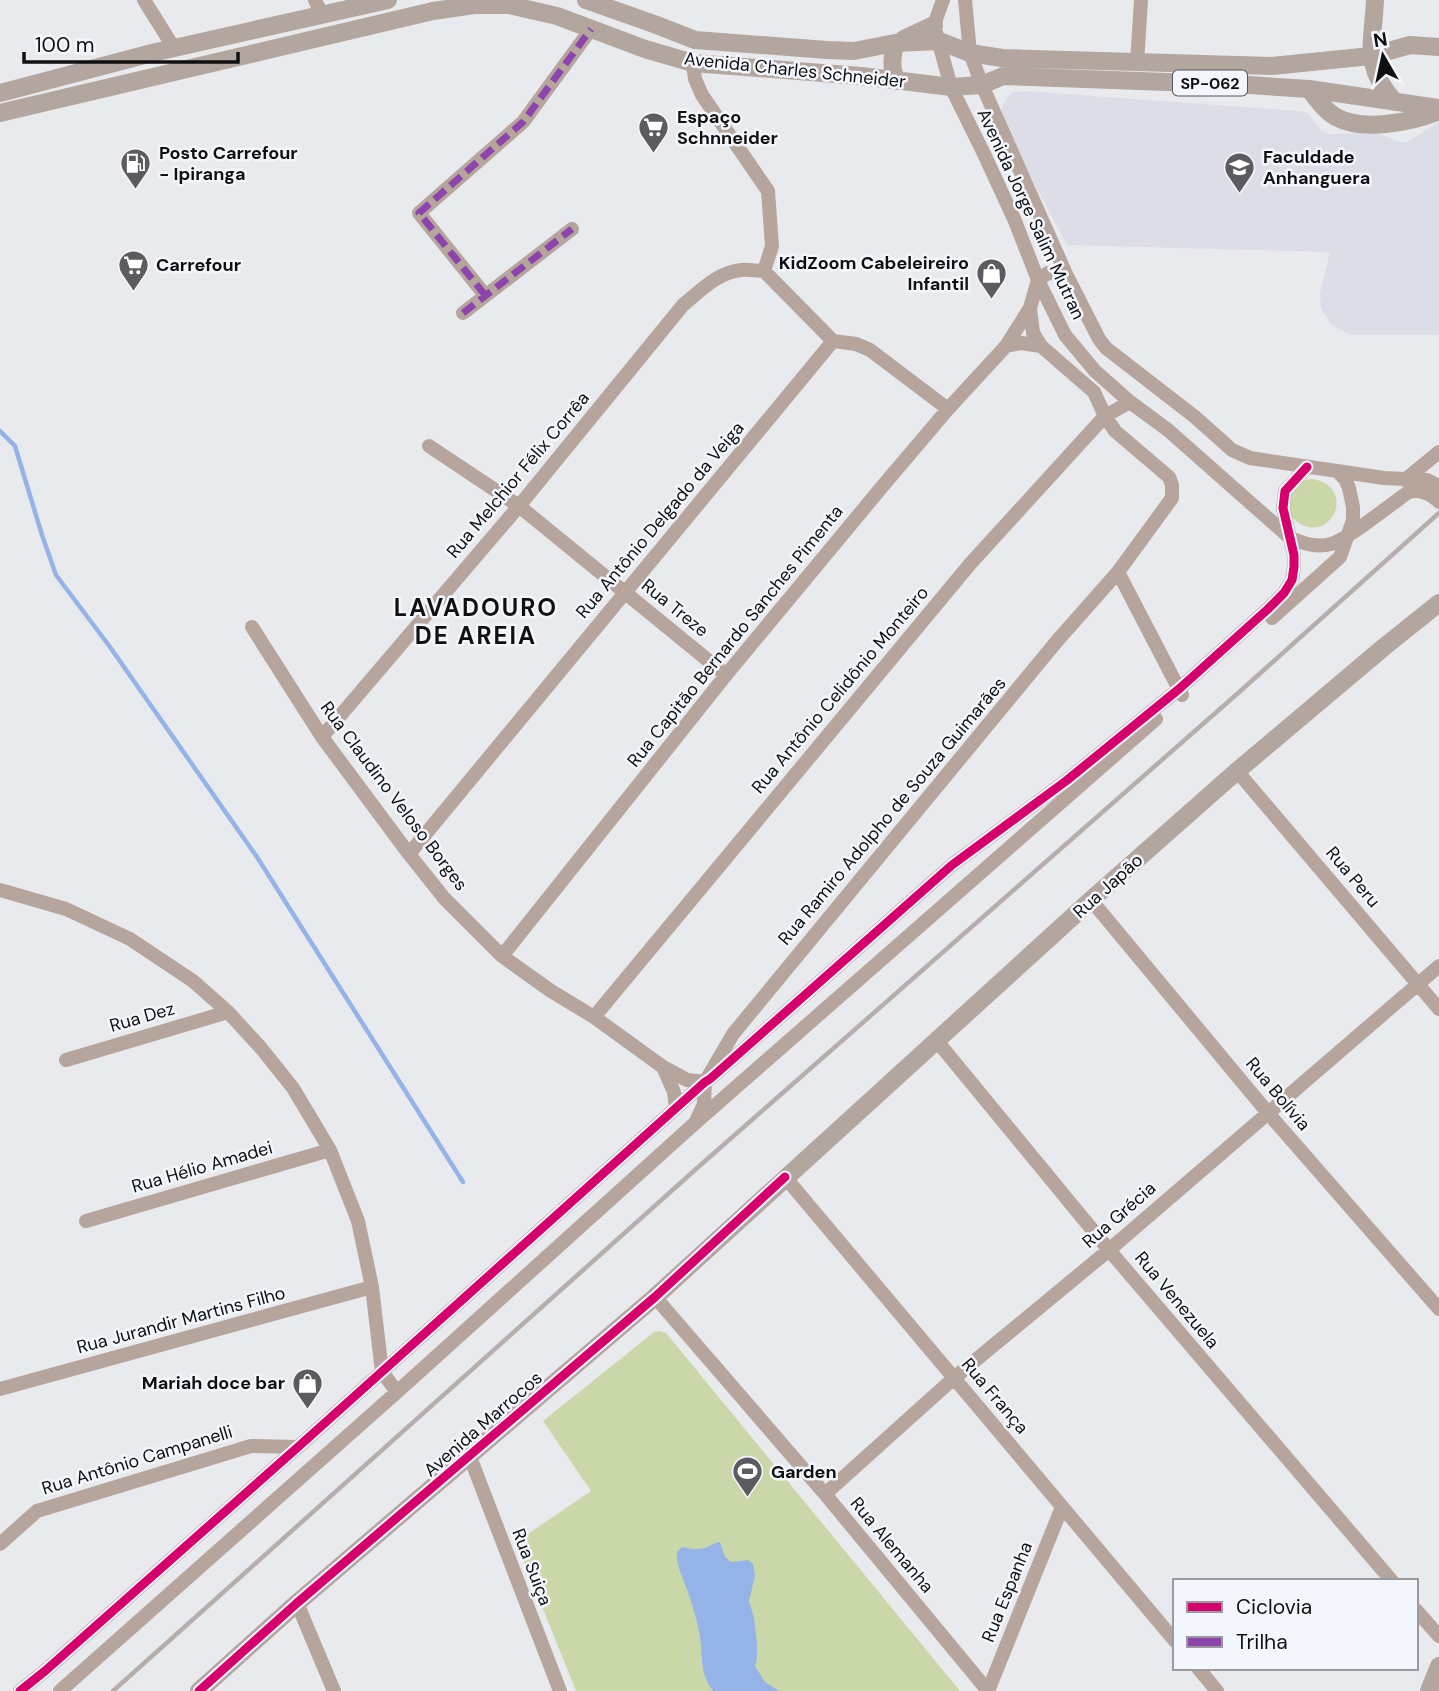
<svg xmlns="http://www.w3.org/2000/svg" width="1439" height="1691" font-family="'DM Sans',sans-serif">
<rect width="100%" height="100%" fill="#e9eaee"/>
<!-- built -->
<path fill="#dcdde6" d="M1025,91L1301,111L1308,113L1321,130L1329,134H1349L1366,132L1378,133L1399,142H1407L1439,122V335H1350L1331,324L1321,309L1320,294L1330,252L1067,245L1005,128L1001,110L1006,99L1013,92Z"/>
<!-- green -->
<path fill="#cad8a9" d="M1312,479C1355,485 1335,540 1302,525C1298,523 1292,518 1290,514C1289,510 1289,503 1288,498L1304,480Z
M660,1331L666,1333L960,1691H576L516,1542L591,1491L543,1421L654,1332Z"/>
<!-- water -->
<path fill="#96b3e8" d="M720,1542L725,1557L731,1562L748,1560L753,1564L755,1576L749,1601L754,1618L757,1643V1659L755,1666L765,1682L779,1691H713C698,1671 704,1655 699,1632C696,1616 691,1600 685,1584C681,1573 676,1564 677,1552L682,1547C690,1549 697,1550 705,1548C711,1546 713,1543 720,1542Z"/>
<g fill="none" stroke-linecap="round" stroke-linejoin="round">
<!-- stream -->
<path stroke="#96b3e8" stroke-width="4.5" d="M0,431L15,446L42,535L56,575L110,647L257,857L463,1182"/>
<!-- minor -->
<path stroke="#b5a59c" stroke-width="14" d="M144,0L174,48
M315,0L322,15
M943,0L934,25L951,87L985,156L1015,221L1038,280L1065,335L1095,371L1130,402L1168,430L1289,537C1301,543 1317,548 1331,544C1348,539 1379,513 1395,502C1399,499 1405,494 1409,492C1419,489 1432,494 1439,502
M965,0L970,53L982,85L1066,274L1099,339L1106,348L1195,417L1232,450L1250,458L1384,478L1427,480L1439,486
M693,63L695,79L702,95L768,191L772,246L764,271
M1137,63L1141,0
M764,271L833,341L856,344L870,350L948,409
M485,295L419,213L523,122L591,29
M463,313L572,229
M1006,346L1021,343L1041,346
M429,446L519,506L726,675
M1405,480L1439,452
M1118,572L1182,695
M1272,618L1340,557L1353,520V507L1349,488L1345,479L1337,471
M252,627L322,737L409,854L444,898L502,956L551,991L594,1017L663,1067L687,1080L705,1082
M322,737L519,506L683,305C700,291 718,272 741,270C748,269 756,271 764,271
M1237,771L1439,1009
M409,854L833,341
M0,890L66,909L130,939L193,981L228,1012L261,1048L293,1088L330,1150L358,1221L372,1287L382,1372L397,1392
M1091,900L1268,1113L1439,1309
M502,956L726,675L881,488L948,409L1006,346L1030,308L1038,280L1048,273L1066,274
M594,1017L970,564L1105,416L1130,402
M937,1041L1109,1250L1392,1581
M66,1060L228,1012
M663,1067L674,1092L676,1108
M697,1119L704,1104L705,1082L733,1034L1057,641L1118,572L1172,498V485L1169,477L1115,431L1105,416L1094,392L1041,346L1033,333L1030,308
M785,1177L1175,1641
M86,1221L330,1150
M655,1297L825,1494L988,1691
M0,1389L372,1287
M470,1457L560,1691
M825,1494L954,1378L1109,1250L1439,966
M0,1544L37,1511L251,1446L298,1447
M297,1603L334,1691
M1416,1610L1439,1636
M1198,1668L1217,1691
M20,1691L45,1671L298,1447L705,1082L710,1079L952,865L1066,781L1179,689L1268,609L1284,593L1292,580L1294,567V555L1283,508L1285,491L1307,467
M60,1691L397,1392L694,1124L1156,719
M988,1691L1062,1507"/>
<!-- major -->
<path stroke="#b3a69e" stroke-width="18" d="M586,0L654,24L695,40L827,50L854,51L895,43L939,41L970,53L1002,58L1272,66L1371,56L1410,45L1439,47
M1375,0C1373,44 1362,66 1395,102
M904,39L934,25
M895,43C893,55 889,70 898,81
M1309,89C1317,99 1325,111 1336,117C1363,132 1412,122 1439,111
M0,93L152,53L388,0
M0,113L433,11L474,5H509L557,16L645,49L693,63L861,76L951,87L982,85L1003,76L1249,85L1309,89L1439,108
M199,1691L297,1603L655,1297L1091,900L1237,771L1384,647L1439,603
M1429,1691L1439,1666"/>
<!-- rail -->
<path stroke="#b6aead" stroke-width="4.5" d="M113,1691L696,1169L1237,694L1439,513"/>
<!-- quiet -->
<path stroke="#8e44ad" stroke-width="7" stroke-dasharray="14 7" stroke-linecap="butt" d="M485,295L419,213L523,122L591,29
M463,313L572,229"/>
<defs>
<path id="cycleway" d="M20,1691L45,1671L298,1447L705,1082L710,1079L952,865L1066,781L1179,689L1268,609L1284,593L1292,580L1294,567V555L1283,508L1285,491L1307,467
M199,1691L297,1603L655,1297L785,1177"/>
</defs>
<!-- cycleway casing -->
<use href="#cycleway" stroke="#f4f6fd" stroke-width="13"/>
<!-- cycleway -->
<use href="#cycleway" stroke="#d6006c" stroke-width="9"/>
</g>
<!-- icons -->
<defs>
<symbol id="supermarket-pin" viewBox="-11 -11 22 30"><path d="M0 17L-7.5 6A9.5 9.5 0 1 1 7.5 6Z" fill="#5c5c60" stroke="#f4f6fd"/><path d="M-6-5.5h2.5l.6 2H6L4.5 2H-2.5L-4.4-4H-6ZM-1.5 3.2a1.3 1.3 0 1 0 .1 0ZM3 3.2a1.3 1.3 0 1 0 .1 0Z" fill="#fff"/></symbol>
<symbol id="fuel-pin" viewBox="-11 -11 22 30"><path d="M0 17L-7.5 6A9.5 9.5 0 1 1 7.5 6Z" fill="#5c5c60" stroke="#f4f6fd"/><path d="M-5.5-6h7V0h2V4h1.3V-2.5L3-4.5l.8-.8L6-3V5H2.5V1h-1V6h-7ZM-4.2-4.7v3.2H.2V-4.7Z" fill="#fff"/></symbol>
<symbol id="university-pin" viewBox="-11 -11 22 30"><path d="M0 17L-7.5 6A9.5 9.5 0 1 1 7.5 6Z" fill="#5c5c60" stroke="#f4f6fd"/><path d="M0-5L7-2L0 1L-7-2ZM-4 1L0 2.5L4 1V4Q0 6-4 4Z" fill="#fff"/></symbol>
<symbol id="shop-pin" viewBox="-11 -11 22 30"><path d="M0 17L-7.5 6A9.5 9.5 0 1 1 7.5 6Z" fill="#5c5c60" stroke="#f4f6fd"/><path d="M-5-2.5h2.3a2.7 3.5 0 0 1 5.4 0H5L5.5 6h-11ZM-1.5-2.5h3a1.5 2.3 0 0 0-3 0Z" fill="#fff"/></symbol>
<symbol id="stadium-pin" viewBox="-11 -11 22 30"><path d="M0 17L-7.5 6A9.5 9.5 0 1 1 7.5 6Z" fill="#5c5c60" stroke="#f4f6fd"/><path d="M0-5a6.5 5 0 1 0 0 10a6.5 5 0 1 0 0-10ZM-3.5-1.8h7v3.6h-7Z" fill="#fff"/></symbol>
</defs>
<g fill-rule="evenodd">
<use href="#supermarket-pin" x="636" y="110" width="35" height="47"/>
<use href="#fuel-pin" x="118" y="146" width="35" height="47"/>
<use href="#university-pin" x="1222" y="150" width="35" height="47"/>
<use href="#supermarket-pin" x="116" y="248" width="35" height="47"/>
<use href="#shop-pin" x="974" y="256" width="35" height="47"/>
<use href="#shop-pin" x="290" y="1366" width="35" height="47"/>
<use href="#stadium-pin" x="730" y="1454" width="35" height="47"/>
</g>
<g text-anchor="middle" stroke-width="5" stroke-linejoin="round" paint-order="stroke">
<!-- shield labels -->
<rect fill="#f4f6fd" stroke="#545559" stroke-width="2" x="1173" y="70.5" width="74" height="25" rx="5"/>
<g font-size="16" font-weight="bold" fill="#101013">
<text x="1210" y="89">SP-062</text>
</g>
<!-- street labels -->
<g font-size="18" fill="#101013" stroke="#f4f6fd">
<text transform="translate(795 70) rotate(6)" y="6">Avenida Charles Schneider</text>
<text transform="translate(1031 214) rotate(65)" y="6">Avenida Jorge Salim Mutran</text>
<text transform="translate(518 475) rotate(-50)" y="6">Rua Melchior Félix Corrêa</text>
<text transform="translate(660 520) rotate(-50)" y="6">Rua Antônio Delgado da Veiga</text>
<text transform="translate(675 608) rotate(39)" y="6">Rua Treze</text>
<text transform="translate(735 636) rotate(-51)" y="6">Rua Capitão Bernardo Sanches Pimenta</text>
<text transform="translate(840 690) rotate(-50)" y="6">Rua Antônio Celidônio Monteiro</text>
<text transform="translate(394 796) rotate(53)" y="6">Rua Claudino Veloso Borges</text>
<text transform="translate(892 811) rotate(-50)" y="6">Rua Ramiro Adolpho de Souza Guimarães</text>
<text transform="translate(1353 877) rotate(50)" y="6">Rua Peru</text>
<text transform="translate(1108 886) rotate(-42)" y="6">Rua Japão</text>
<text transform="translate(142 1017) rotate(-16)" y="6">Rua Dez</text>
<text transform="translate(1278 1094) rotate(50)" y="6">Rua Bolívia</text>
<text transform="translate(202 1167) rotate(-16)" y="6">Rua Hélio Amadei</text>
<text transform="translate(1119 1215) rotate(-41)" y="6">Rua Grécia</text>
<text transform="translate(1177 1300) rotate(50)" y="6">Rua Venezuela</text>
<text transform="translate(181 1320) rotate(-15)" y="6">Rua Jurandir Martins Filho</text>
<text transform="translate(995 1396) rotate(50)" y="6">Rua França</text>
<text transform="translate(483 1424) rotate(-41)" y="6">Avenida Marrocos</text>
<text transform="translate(137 1460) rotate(-17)" y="6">Rua Antônio Campanelli</text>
<text transform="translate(892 1545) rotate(50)" y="6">Rua Alemanha</text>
<text transform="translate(532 1567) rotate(69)" y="6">Rua Suiça</text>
<text transform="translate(1007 1592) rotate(-68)" y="6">Rua Espanha</text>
</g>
<!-- poi labels -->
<g font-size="18" font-weight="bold" fill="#101013" stroke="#f4f6fd" text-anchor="start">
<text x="677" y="123">Espaço<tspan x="677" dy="21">Schnneider</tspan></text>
<text x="159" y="159">Posto Carrefour<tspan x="159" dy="21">- Ipiranga</tspan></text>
<text x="1263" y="163">Faculdade<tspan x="1263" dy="21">Anhanguera</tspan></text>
<text x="969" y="269" text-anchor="end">KidZoom Cabeleireiro<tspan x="969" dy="21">Infantil</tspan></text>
<text x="156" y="271">Carrefour</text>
<text x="285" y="1389" text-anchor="end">Mariah doce bar</text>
<text x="771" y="1478">Garden</text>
</g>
<!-- district labels -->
<g font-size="24" font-weight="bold" letter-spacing="2" fill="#101013" stroke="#f4f6fd">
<text x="476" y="616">LAVADOURO<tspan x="476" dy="28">DE AREIA</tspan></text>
</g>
</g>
<!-- legend -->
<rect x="1173" y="1579" width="245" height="91" fill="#f4f6fd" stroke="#999a9f" stroke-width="2"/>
<rect x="1187" y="1602" width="35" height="10" fill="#d6006c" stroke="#999a9f" stroke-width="2"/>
<text x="1236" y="1614" font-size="21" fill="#101013">Ciclovia</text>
<rect x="1187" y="1637" width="35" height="10" fill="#8e44ad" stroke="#999a9f" stroke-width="2"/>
<text x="1236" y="1649" font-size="21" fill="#101013">Trilha</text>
<!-- north arrow -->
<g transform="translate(1383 56) rotate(351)" stroke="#f4f6fd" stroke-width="5" paint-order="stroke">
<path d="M0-5L12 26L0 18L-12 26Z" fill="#101013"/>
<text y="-10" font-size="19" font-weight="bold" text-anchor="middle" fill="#101013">N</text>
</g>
<!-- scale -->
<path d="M24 52v10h214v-10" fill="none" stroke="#101013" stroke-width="3.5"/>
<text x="35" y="52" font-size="21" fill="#101013" stroke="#f4f6fd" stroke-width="5" paint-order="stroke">100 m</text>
</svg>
